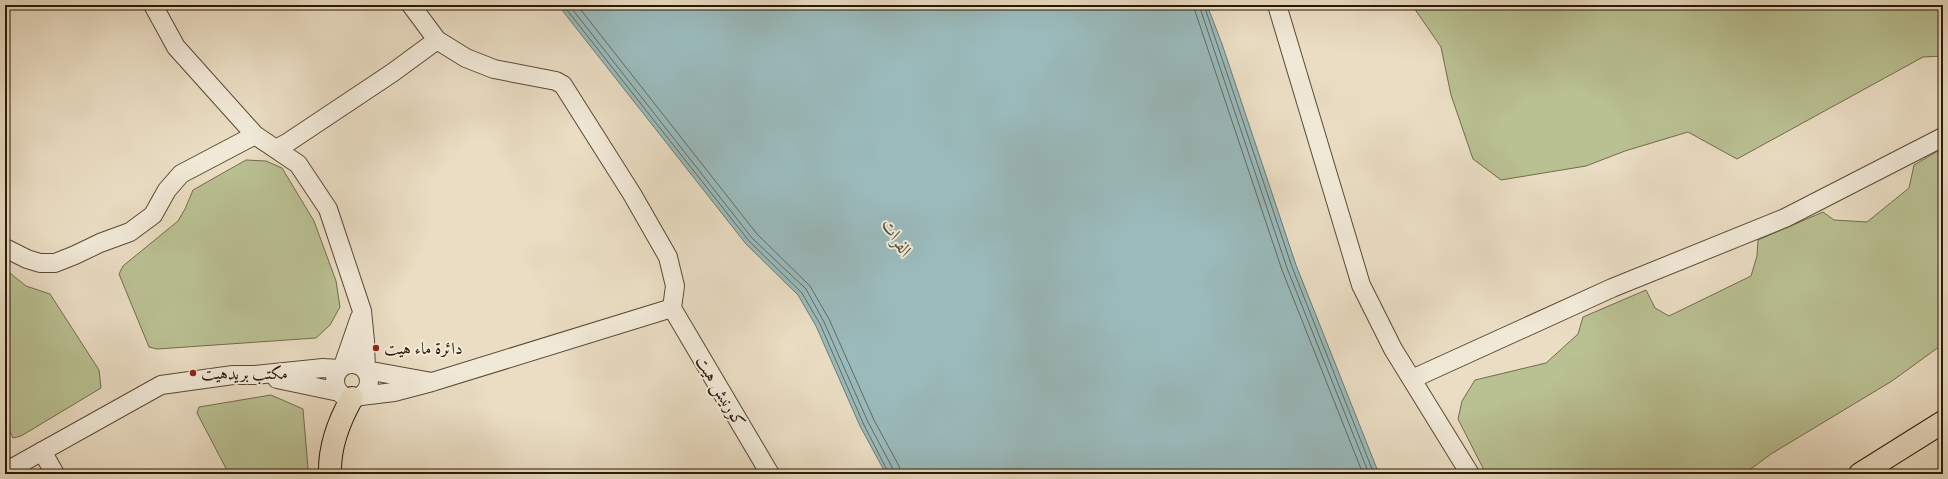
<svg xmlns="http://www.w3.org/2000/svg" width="1948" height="479" font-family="'IM FELL Double Pica',Amiri,serif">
<rect width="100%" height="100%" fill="#eaddc3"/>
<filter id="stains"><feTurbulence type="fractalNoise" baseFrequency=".005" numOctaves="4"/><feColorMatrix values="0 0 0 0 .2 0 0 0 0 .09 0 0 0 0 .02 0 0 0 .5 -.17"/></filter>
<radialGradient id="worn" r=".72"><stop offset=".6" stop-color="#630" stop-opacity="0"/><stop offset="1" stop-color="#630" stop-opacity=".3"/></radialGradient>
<!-- green -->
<path fill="#b9c092" stroke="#726c4b" d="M1412,5H1943V56L1923,57L1737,159L1688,132L1625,151L1586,166L1501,180L1473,159L1451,95L1441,47Z
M1943,148V344L1892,381L1771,454L1744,474H1486L1458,419L1462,401L1475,380L1546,363L1578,334L1583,317L1646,290L1655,308L1669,316L1751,276L1757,256L1758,240L1823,212L1834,220L1867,222L1909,188L1914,165Z
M246,160L266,161L282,168L314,221L336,281L340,307L330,325L316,338L157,349L149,347L119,274L123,266L178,221L185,209L193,190Z
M5,269L26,286L50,294L99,370L101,388L21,436L13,438L5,422Z
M271,395L303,409L308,468L307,474H229L197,413L199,407Z"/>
<!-- water -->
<path fill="#9ababb" stroke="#6d7a72" d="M558,5H1207L1222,44L1296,265L1379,474H886L860,426L816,326L798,295L746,244Z"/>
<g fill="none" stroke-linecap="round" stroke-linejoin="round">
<!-- shore -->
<path stroke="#626a60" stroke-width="1" d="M563,5L749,241L802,293L820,324L864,425L889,474
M569,5L752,238L806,289L824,322L868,422L893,469L894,474
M577,5L757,234L810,286L829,319L874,420L899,466L900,474
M1193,5L1282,270L1363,474
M1199,5L1287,268L1369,474
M1204,5L1292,267L1374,474"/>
<defs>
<path id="minor" d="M153,5L176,47L255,135L298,164L328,209L362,311L365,341L366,370L432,382
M411,5L437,40
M1277,5L1361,285L1393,349L1470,474
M276,149L287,143L392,73L437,40L466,58L494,69L556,81L563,85L632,194L668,257L675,286L672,308
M5,248L27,259L40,263H55L75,255L100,243L130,232L153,215L167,190L181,174L255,135
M672,308L770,474
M335 381a17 17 0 1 1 34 0a17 17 0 1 1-34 0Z
M343,366L360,317
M277,379L339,392
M1412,379L1612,288L1785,218L1943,137
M361,396L394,392L432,382L672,308
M42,451L55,474
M5,472L161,385L233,375H254L323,368L339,369"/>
<path id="major" d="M330,474C329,447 339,421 352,398
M1860,474L1943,422"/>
</defs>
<!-- minor casing -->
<use href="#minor" stroke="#5a4a34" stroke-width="20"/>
<!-- major casing -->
<use href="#major" stroke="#2a1904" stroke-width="24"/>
<!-- minor -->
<use href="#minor" stroke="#f1e9d8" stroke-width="18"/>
<!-- major -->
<use href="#major" stroke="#eaddc3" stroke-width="22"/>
</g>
<!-- markers -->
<g fill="#8f2418" stroke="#f1e9d8" stroke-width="1.5">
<circle cx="376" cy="348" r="4"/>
<circle cx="193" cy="373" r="4"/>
</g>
<g text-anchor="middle" stroke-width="4" stroke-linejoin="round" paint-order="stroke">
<!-- poi labels -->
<g font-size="17" fill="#2a1904" stroke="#f1e9d8" text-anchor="start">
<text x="384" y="354">دائرة ماء هيت</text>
<text x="201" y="379">مكتب بريدهيت</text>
</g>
<!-- street labels -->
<g font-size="17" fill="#2a1904" stroke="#f1e9d8">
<text transform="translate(721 391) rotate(59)" y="6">كورنيش هيت</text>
</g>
<!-- water labels -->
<g font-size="18" font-style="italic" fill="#515144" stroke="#f1e9d8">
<text transform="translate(897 238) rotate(57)" y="6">الفرات</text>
</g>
</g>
<!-- margin -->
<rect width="1948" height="479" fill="none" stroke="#eaddc3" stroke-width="20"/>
<rect x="6" y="6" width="1936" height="467" fill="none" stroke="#2a1904" stroke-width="2"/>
<rect x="10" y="10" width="1928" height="459" fill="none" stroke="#2a1904"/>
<rect width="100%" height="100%" filter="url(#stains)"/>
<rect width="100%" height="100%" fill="url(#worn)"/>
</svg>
